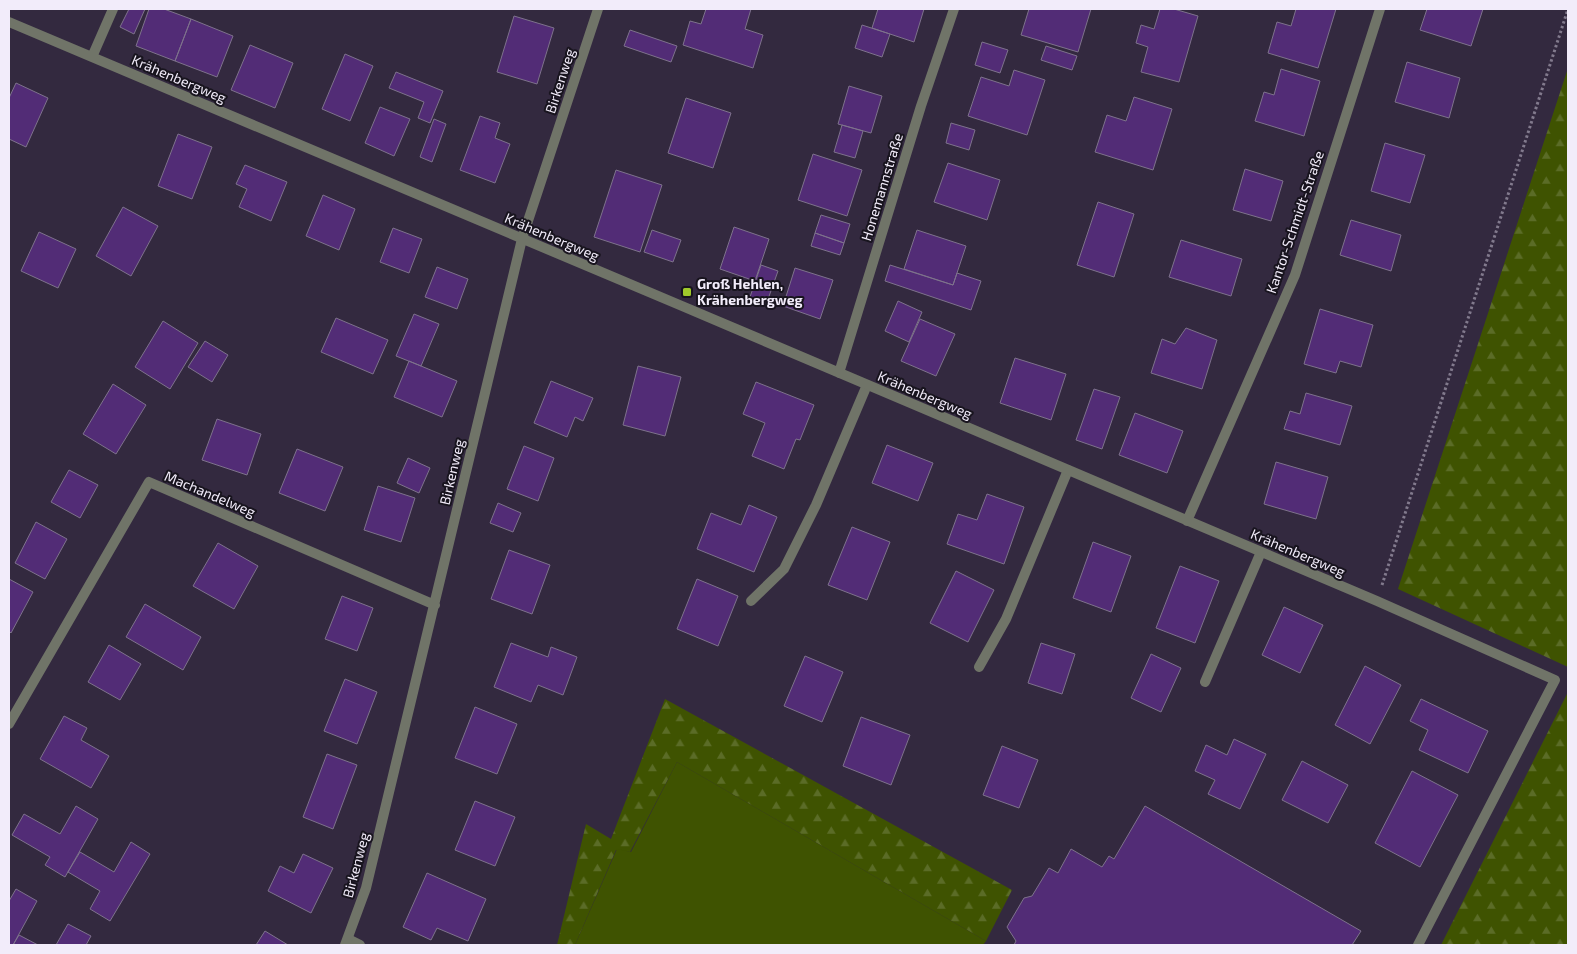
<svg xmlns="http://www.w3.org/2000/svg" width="1577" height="954" font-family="'Exo 2',sans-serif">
<defs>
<pattern id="forest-firs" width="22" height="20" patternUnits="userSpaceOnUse" patternTransform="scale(1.25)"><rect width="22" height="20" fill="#3f5301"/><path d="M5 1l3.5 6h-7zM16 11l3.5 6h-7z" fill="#5b6c27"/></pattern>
</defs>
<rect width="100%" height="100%" fill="#33293f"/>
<!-- forest -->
<path fill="url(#forest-firs)" d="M1568,68V667L1398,589Z
M1568,692V945H1441L1444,939Z
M665,699L1012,890L986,941L677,762L630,852L616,850L575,945H557L586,824L611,839Z"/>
<!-- park -->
<path fill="#3f5301" d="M677,762L986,941L983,945H575L617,849L631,852Z"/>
<!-- building -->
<path fill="#522c76" stroke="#7e728c" d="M129,9H145L134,34L120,27Z
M149,9H164L191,19L175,61L136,46Z
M706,9H751L745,29L763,35L753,68L683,45L690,21L701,24Z
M878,9H924L914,42L872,28Z
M1029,9H1091L1078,52L1021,35Z
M1160,9H1174L1198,16L1179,82L1141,72L1148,47L1136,43L1141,25L1154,29Z
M1296,9H1336L1318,68L1268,53L1277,22L1291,26Z
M1427,9H1483L1471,46L1420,30Z
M514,16L554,28L537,84L497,72Z
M191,19L233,36L217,77L175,61Z
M862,25L890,34L882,57L855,48Z
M630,30L677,46L671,62L624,46Z
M982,42L1008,50L1000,73L975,65Z
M250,45L293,63L275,108L231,90Z
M1046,46L1077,56L1072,70L1041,60Z
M345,54L373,66L350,121L322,109Z
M1407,62L1460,78L1449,118L1395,102Z
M1281,69L1320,81L1304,136L1255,121L1264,92L1274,95Z
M1014,70L1045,80L1027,135L968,116L981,77L1009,86Z
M396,72L443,91L430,123L418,118L424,102L389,88Z
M16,83L48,98L26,147L9,139V98Z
M849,86L882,96L871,133L838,124Z
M1134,97L1172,109L1153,170L1095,152L1107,115L1126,121Z
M686,98L731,113L713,168L668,153Z
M380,107L410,119L394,156L365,143Z
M480,116L500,123L495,138L510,144L495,183L460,170Z
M434,119L446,124L432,162L420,157Z
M951,123L975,130L969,150L946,143Z
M842,125L863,131L855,158L834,152Z
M178,134L212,147L192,199L158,186Z
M1385,143L1425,155L1410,203L1371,191Z
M813,154L862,170L847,216L798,200Z
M948,163L1000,180L987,220L934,202Z
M245,165L287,182L271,221L239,207L247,189L236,184Z
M1245,169L1283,181L1271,221L1233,210Z
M616,170L662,185L640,252L594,237Z
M323,195L355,209L339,250L306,236Z
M1098,202L1134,214L1114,277L1077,265Z
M123,207L158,226L131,276L96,256Z
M821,215L850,224L844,243L815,233Z
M1351,220L1401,235L1391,271L1340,255Z
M734,227L769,239L755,281L720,269Z
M393,228L422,239L409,273L380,262Z
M652,230L681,240L673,262L644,252Z
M917,230L966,246L953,285L904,269Z
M39,232L76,249L58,288L21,271Z
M815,233L844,243L840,255L811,246Z
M1181,240L1242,259L1231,296L1169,277Z
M761,265L778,271L767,302L750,297Z
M890,265L953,285L957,273L981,281L971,310L885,281Z
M437,267L468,279L457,309L425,297Z
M795,268L833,280L820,319L783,306Z
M898,301L922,312L909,342L885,331Z
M1320,309L1373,325L1361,367L1340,361L1336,373L1304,364Z
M414,314L439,324L421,366L396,356Z
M336,318L388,340L373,374L321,352Z
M920,319L955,334L936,376L901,361Z
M163,321L198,343L170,389L135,367Z
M1186,328L1217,340L1202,389L1151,373L1162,339L1175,344Z
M205,341L228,355L212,382L188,367Z
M1015,358L1066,374L1051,420L1000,403Z
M409,361L457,381L442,417L394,397Z
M638,366L681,377L665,436L623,425Z
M551,381L593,398L583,421L575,417L567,437L534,423Z
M756,382L814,405L800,440L796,439L784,469L752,456L765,423L743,414Z
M113,384L146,405L116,454L83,434Z
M1094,389L1120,397L1102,449L1076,440Z
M1306,393L1352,406L1340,445L1284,429L1290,411L1300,414Z
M1135,413L1183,431L1167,473L1119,455Z
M217,419L261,434L247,475L202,460Z
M887,445L933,463L918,501L872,483Z
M524,446L554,458L538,501L507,489Z
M297,449L343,467L325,511L279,493Z
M408,458L430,468L419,493L397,483Z
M1276,462L1328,477L1316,519L1264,504Z
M69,470L98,485L80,518L51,502Z
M378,486L415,498L401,542L364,530Z
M987,494L1024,507L1004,564L947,544L958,514L977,520Z
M498,503L521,513L513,532L490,523Z
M749,505L777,517L754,572L697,549L711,513L741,525Z
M36,522L67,539L45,579L15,563Z
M852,527L890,542L867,600L828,585Z
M1093,542L1131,556L1111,612L1073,598Z
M218,543L258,566L234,609L193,586Z
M509,550L550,565L532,614L491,599Z
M1180,566L1219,581L1195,643L1156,628Z
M956,571L994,590L968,642L930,623Z
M9,579L33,592L11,633L9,631Z
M697,579L738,596L718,646L677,629Z
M342,596L373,608L357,651L325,639Z
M145,604L201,637L183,670L126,637Z
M1284,607L1323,625L1300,673L1262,655Z
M511,643L548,657L551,647L577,657L563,695L538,685L531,702L494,687Z
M1041,643L1075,654L1062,694L1028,683Z
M109,645L141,664L120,700L88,682Z
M1151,654L1181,668L1161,712L1131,698Z
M805,656L843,672L822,722L784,706Z
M1365,666L1401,685L1370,744L1335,725Z
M345,679L377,692L357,744L324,731Z
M1421,699L1488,731L1468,773L1419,750L1428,730L1410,721Z
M475,707L517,724L497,774L455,758Z
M64,716L87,728L81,740L109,756L91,788L40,759Z
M861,717L910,735L891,785L843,766Z
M1234,739L1266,754L1240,809L1208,794L1215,780L1195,771L1206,745L1227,755Z
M1002,746L1038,760L1019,808L983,795Z
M327,754L357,765L333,829L303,817Z
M1302,761L1348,785L1328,823L1282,800Z
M1412,771L1458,795L1420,867L1375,843Z
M475,801L515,817L495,866L455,850Z
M76,806L98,819L65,877L45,865L50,857L12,835L24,814L60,834Z
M1145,806L1361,931L1352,945H1014L1016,941L1007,927L1024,898L1032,896L1049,868L1058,873L1071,849L1102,867L1109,856L1114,859Z
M131,842L150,854L110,921L90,909L100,891L68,872L80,852L114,872Z
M303,854L333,868L311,913L268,891L280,866L294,873Z
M427,873L486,899L468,941L437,928L431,940L403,927Z
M16,889L37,901L13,945H9V901Z
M68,924L91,936L86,945H56Z
M265,931L288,945H256Z
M19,935L38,945H13Z"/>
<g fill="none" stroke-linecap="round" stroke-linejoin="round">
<!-- path -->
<path stroke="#827a8d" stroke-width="3" stroke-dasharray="2.5 2.5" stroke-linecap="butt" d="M1382,585L1568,9"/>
<!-- service -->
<path stroke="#707468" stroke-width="10" d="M751,601L784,569L816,505L867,385
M979,667L1006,619L1068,470
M1205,682L1261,552
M348,939L360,945"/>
<!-- minor -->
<path stroke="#707468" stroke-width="10" d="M9,22L682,306L1377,601L1555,680L1418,945
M92,57L113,9
M839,373L921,106L954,9
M1187,521L1295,275L1380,9
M9,724L149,482L435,605
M345,945L366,888L522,239L598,9"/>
</g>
<!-- markers -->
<rect fill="#a0c92b" stroke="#18141e" stroke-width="2" x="682" y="287" width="10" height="10" rx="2.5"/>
<g text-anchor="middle" stroke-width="4" stroke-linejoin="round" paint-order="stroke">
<!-- street labels -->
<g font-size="14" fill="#f2ecfa" stroke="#18141e">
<text transform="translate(179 79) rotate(23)" y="5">Krähenbergweg</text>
<text transform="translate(560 81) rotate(-72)" y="5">Birkenweg</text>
<text transform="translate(882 187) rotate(-73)" y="5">Honemannstraße</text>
<text transform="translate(1295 222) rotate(-71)" y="5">Kantor-Schmidt-Straße</text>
<text transform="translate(552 237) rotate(23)" y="5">Krähenbergweg</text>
<text transform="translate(925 395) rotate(23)" y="5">Krähenbergweg</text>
<text transform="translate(452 472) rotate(-77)" y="5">Birkenweg</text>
<text transform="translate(210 494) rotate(23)" y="5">Machandelweg</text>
<text transform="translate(1298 553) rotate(23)" y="5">Krähenbergweg</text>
<text transform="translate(356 865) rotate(-75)" y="5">Birkenweg</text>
</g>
<!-- poi labels -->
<g font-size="14" font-weight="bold" fill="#f2ecfa" stroke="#18141e" text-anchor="start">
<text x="697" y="289">Groß Hehlen,<tspan x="697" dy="16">Krähenbergweg</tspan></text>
</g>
</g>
<!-- border -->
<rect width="1577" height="954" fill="none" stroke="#f2ecfa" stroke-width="20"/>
</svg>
